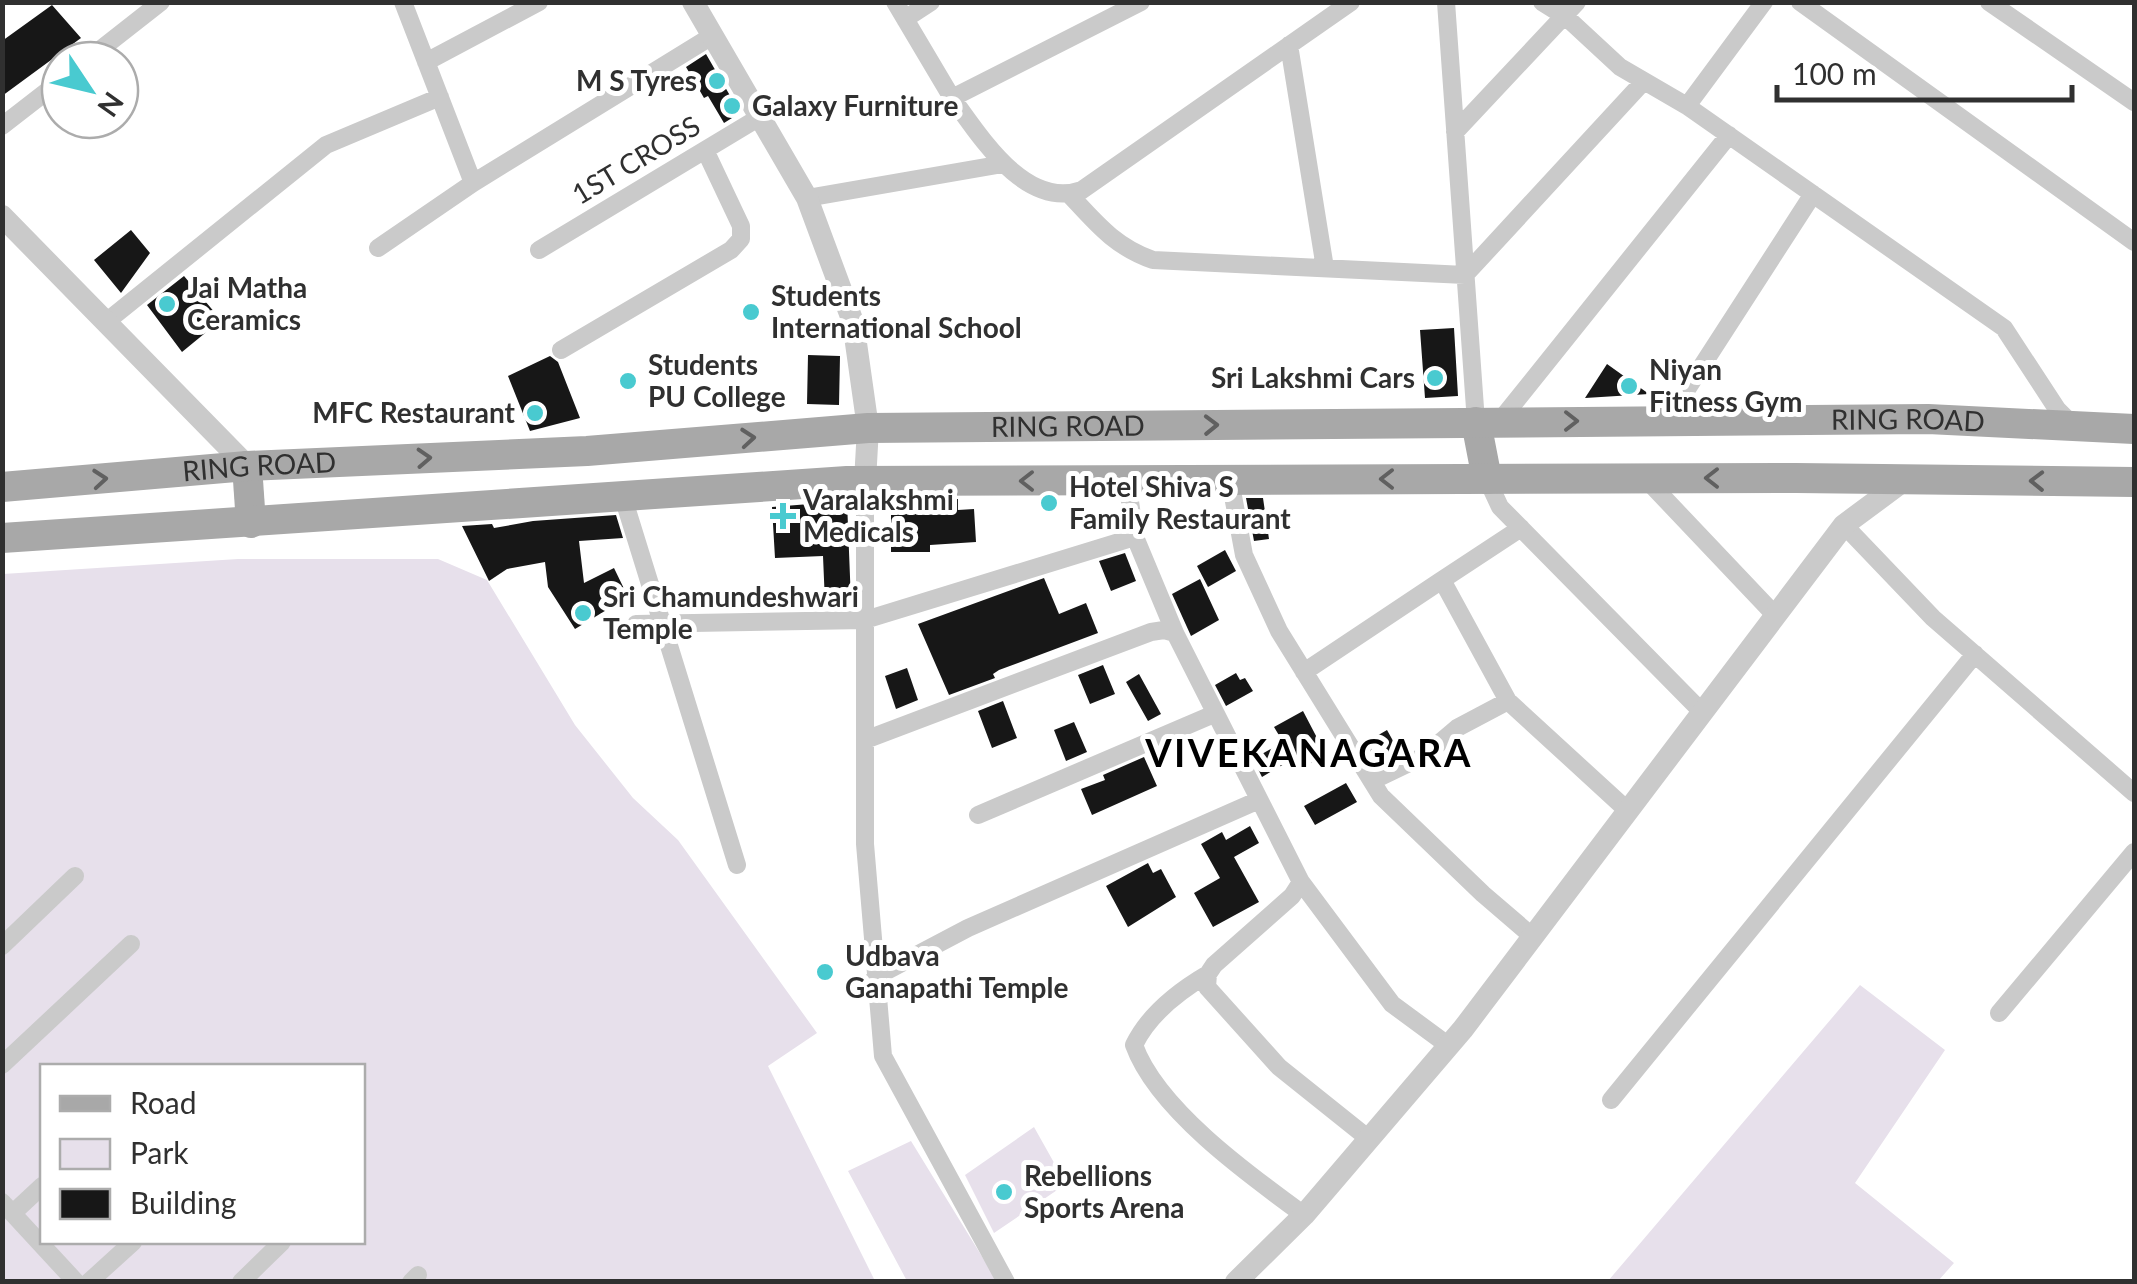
<svg xmlns="http://www.w3.org/2000/svg" width="2137" height="1284" font-family="Lato,sans-serif">
<rect width="100%" height="100%" fill="#fff"/>
<!-- green -->
<path fill="#e7e0eb" fill-rule="evenodd" d="M238,559H438L487,580L575,725L633,798L678,840L817,1033L768,1066L875,1281L3,1282V574ZM42,1066H362V1242H42Z
M1860,985L1945,1050L1855,1183L1954,1263L1938,1281H1608Z
M1034,1127L1066,1184L994,1233L965,1175Z
M911,1141L997,1281H907L848,1171Z"/>
<!-- building -->
<path fill="#171717" d="M52,5L81,38L2,96V41Z
M706,54L740,113L724,123L708,96L704,98L686,67Z
M131,230L150,253L121,293L94,260Z
M184,276L221,320L182,352L147,305Z
M1454,328L1458,396L1425,398L1420,330Z
M808,355L840,356L839,405L807,404Z
M550,356L558,362L580,418L530,431L508,376Z
M1607,364L1649,394L1585,398Z
M1246,498H1263L1269,539L1254,541Z
M958,499V510L974,509L976,542L930,545V552H891V500Z
M847,501L851,602L825,603L823,556L775,558L772,507Z
M616,515L623,538L579,541L584,583L614,568L628,597L575,629L548,587L545,562L507,569L489,581L462,526L492,524L494,528L533,521Z
M1225,550L1236,571L1208,587L1197,566Z
M1125,553L1136,581L1111,591L1099,561Z
M1044,578L1059,614L1086,603L1098,633L999,670L993,674L995,678L949,695L918,624Z
M1200,579L1219,620L1191,636L1172,594Z
M1103,665L1115,694L1090,704L1078,675Z
M907,668L918,700L896,709L885,676Z
M1236,673L1240,680L1245,678L1253,691L1226,706L1215,685Z
M1139,674L1161,714L1148,721L1126,682Z
M1003,701L1017,738L992,748L978,711Z
M1303,711L1326,755L1302,768L1296,757L1262,777L1253,759L1283,742L1274,727Z
M1074,722L1087,752L1066,761L1054,730Z
M1387,730L1397,748L1374,761L1363,744Z
M1144,757L1157,786L1092,815L1081,789L1105,780L1103,775Z
M1346,783L1357,802L1315,825L1304,806Z
M1250,826L1259,843L1234,857L1259,902L1213,927L1194,893L1220,878L1201,844L1222,832L1226,840Z
M1148,863L1153,873L1161,869L1176,897L1128,927L1106,886Z"/>
<g fill="none" stroke-linecap="round" stroke-linejoin="round">
<!-- minor -->
<path stroke="#cacaca" stroke-width="18" d="M403,2L473,183
M895,2L952,98L1141,2
M1446,2L1476,422
M1542,2L1566,17L1620,67L1687,106
M1764,2L1687,106L2004,328L2057,409L2073,425
M1800,2L2134,242
M1989,2L2134,102
M905,19L931,2
M1289,45L1325,268
M87,60L161,2
M426,62L539,2
M952,98C980,136 1025,210 1082,190L1351,2
M2,126L60,81
M1455,132L1577,2
M1069,194C1096,223 1115,247 1153,260L1465,275L1644,81
M807,198L1003,164
M378,248L473,183L712,36
M539,250L760,117
M106,322L326,145L440,97
M561,350L731,250L741,239V226L706,152
M1667,420L1813,194
M1499,422L1729,135
M1645,478L1775,615
M1487,479L1500,507L1702,712
M1127,480L1135,537L1175,633
M1230,480L1244,555L1279,631L1381,796L1483,894L1533,937
M865,481V844L883,1056L1006,1282
M623,497L737,865
M1844,525L1933,618L2134,793
M1521,528L1442,580L1508,701L1628,811
M636,624L865,620L1135,537
M1304,672L1442,580
M865,740L1151,632L1164,630L1175,633L1301,882L1392,1004L1449,1046
M1372,781L1424,756L1457,728L1508,701
M978,815L1214,714
M1301,882L1292,896L1214,965L1208,974L1207,987L1279,1067L1369,1139
M2,946L75,876
M1208,974C1179,991 1149,1014 1134,1045C1157,1109 1249,1175 1304,1215
M875,977L968,928L1259,800
M1999,1013L2134,852
M2,1065L131,944
M1611,1100L1975,654
M2,1202L76,1282
M13,1213L42,1186
M89,1282L133,1242
M241,1282L282,1242
M411,1282L418,1275"/>
<!-- tertiary -->
<path stroke="#cacaca" stroke-width="22" d="M693,2L807,198L853,322L868,428L865,481
M2,216L247,466
M1236,1282L1304,1215L1463,1029L1844,525L1906,479"/>
<!-- primary -->
<g stroke="#a8a8a8" stroke-width="30">
<path d="M1476,422L1487,479"/>
<path d="M247,466L251,523"/>
<path id="s1" d="M2,487L247,466L587,451L868,428L1928,419L2134,429"/>
<path d="M2,538L847,481L1796,478L2134,482"/>
</g>
</g>
<!-- one-way arrows -->
<defs><path id="oneway-chevron" d="M-2-3.5L2.5 0L-2 3.5" fill="none" stroke-width="1.6" stroke-linecap="round" stroke-linejoin="round" transform="scale(2.5)"/></defs>
<g stroke="#606060">
<use href="#oneway-chevron" transform="translate(1571 421)"/>
<use href="#oneway-chevron" transform="translate(1211 425) rotate(-1)"/>
<use href="#oneway-chevron" transform="translate(748 438) rotate(-5)"/>
<use href="#oneway-chevron" transform="translate(424 458) rotate(-3)"/>
<use href="#oneway-chevron" transform="translate(1712 478) rotate(180)"/>
<use href="#oneway-chevron" transform="translate(100 479) rotate(-5)"/>
<use href="#oneway-chevron" transform="translate(1387 479) rotate(180)"/>
<use href="#oneway-chevron" transform="translate(1027 481) rotate(180)"/>
<use href="#oneway-chevron" transform="translate(2037 481) rotate(-179)"/>
</g>
<!-- markers -->
<g fill="#49cad0" stroke="#fff" stroke-width="4">
<circle cx="717" cy="81" r="10"/>
<circle cx="732" cy="106" r="10"/>
<circle cx="167" cy="304" r="10"/>
<circle cx="751" cy="312" r="10"/>
<circle cx="1435" cy="378" r="10"/>
<circle cx="628" cy="381" r="10"/>
<circle cx="1629" cy="386" r="10"/>
<circle cx="535" cy="413" r="10"/>
<circle cx="1049" cy="503" r="10"/>
<path d="M778 501h10v10h10v10h-10v10h-10v-10h-10v-10h10z"/>
<circle cx="583" cy="613" r="10"/>
<circle cx="825" cy="972" r="10"/>
<circle cx="1004" cy="1192" r="10"/>
</g>
<g text-anchor="middle" stroke-width="10" stroke-linejoin="round" paint-order="stroke">
<!-- poi labels -->
<g font-size="28" font-weight="bold" fill="#303030" stroke="#fff" text-anchor="start">
<text x="697" y="91" text-anchor="end">M S Tyres</text>
<text x="752" y="116">Galaxy Furniture</text>
<text x="187" y="298">Jai Matha<tspan x="187" dy="32">Ceramics</tspan></text>
<text x="771" y="306">Students<tspan x="771" dy="32">International School</tspan></text>
<text x="648" y="375">Students<tspan x="648" dy="32">PU College</tspan></text>
<text x="1649" y="380">Niyan<tspan x="1649" dy="32">Fitness Gym</tspan></text>
<text x="1415" y="388" text-anchor="end">Sri Lakshmi Cars</text>
<text x="515" y="423" text-anchor="end">MFC Restaurant</text>
<text x="1069" y="497">Hotel Shiva S<tspan x="1069" dy="32">Family Restaurant</tspan></text>
<text x="803" y="510">Varalakshmi<tspan x="803" dy="32">Medicals</tspan></text>
<text x="603" y="607">Sri Chamundeshwari<tspan x="603" dy="32">Temple</tspan></text>
<text x="845" y="966">Udbava<tspan x="845" dy="32">Ganapathi Temple</tspan></text>
<text x="1024" y="1186">Rebellions<tspan x="1024" dy="32">Sports Arena</tspan></text>
</g>
<!-- street labels -->
<g font-size="28" fill="#303030" stroke="#fff">
<text transform="translate(636 160) rotate(-31)" y="10">1ST CROSS</text>
<text dy="10" stroke="none"><textPath href="#s1" startOffset="1908">RING ROAD</textPath></text>
<text dy="10" stroke="none"><textPath href="#s1" startOffset="1068">RING ROAD</textPath></text>
<text dy="10" stroke="none"><textPath href="#s1" startOffset="258">RING ROAD</textPath></text>
</g>
<!-- district labels -->
<g font-size="38" font-weight="bold" letter-spacing="2.5" fill="#000" stroke="#fff">
<text x="1309" y="767">VIVEKANAGARA</text>
</g>
</g>
<!-- border -->
<rect width="2137" height="1284" fill="none" stroke="#303030" stroke-width="10"/>
<!-- legend -->
<rect x="40" y="1064" width="325" height="180" fill="#ffffff" stroke="#acacac" stroke-width="2.5"/>
<rect x="60" y="1096" width="50" height="15" fill="#a8a8a8" stroke="#acacac" stroke-width="2.5"/>
<text x="130" y="1114" font-size="30" fill="#303030">Road</text>
<rect x="60" y="1139" width="50" height="30" fill="#e7e0eb" stroke="#acacac" stroke-width="2.5"/>
<text x="130" y="1164" font-size="30" fill="#303030">Park</text>
<rect x="60" y="1189" width="50" height="30" fill="#171717" stroke="#acacac" stroke-width="2.5"/>
<text x="130" y="1214" font-size="30" fill="#303030">Building</text>
<!-- north arrow -->
<g transform="translate(90 90) rotate(125)"><circle r="48" fill="#ffffff" stroke="#acacac" stroke-width="2.5"/>
<path d="M0-8L18 38L0 25L-18 38Z" fill="#49cad0"/>
<text y="-15" font-size="28" font-weight="bold" text-anchor="middle" fill="#303030">N</text>
</g>
<!-- scale -->
<path d="M1777 85v15h295v-15" fill="none" stroke="#303030" stroke-width="5"/>
<text x="1792" y="85" font-size="30" fill="#303030" stroke="#ffffff" stroke-width="8" paint-order="stroke">100 m</text>
</svg>
